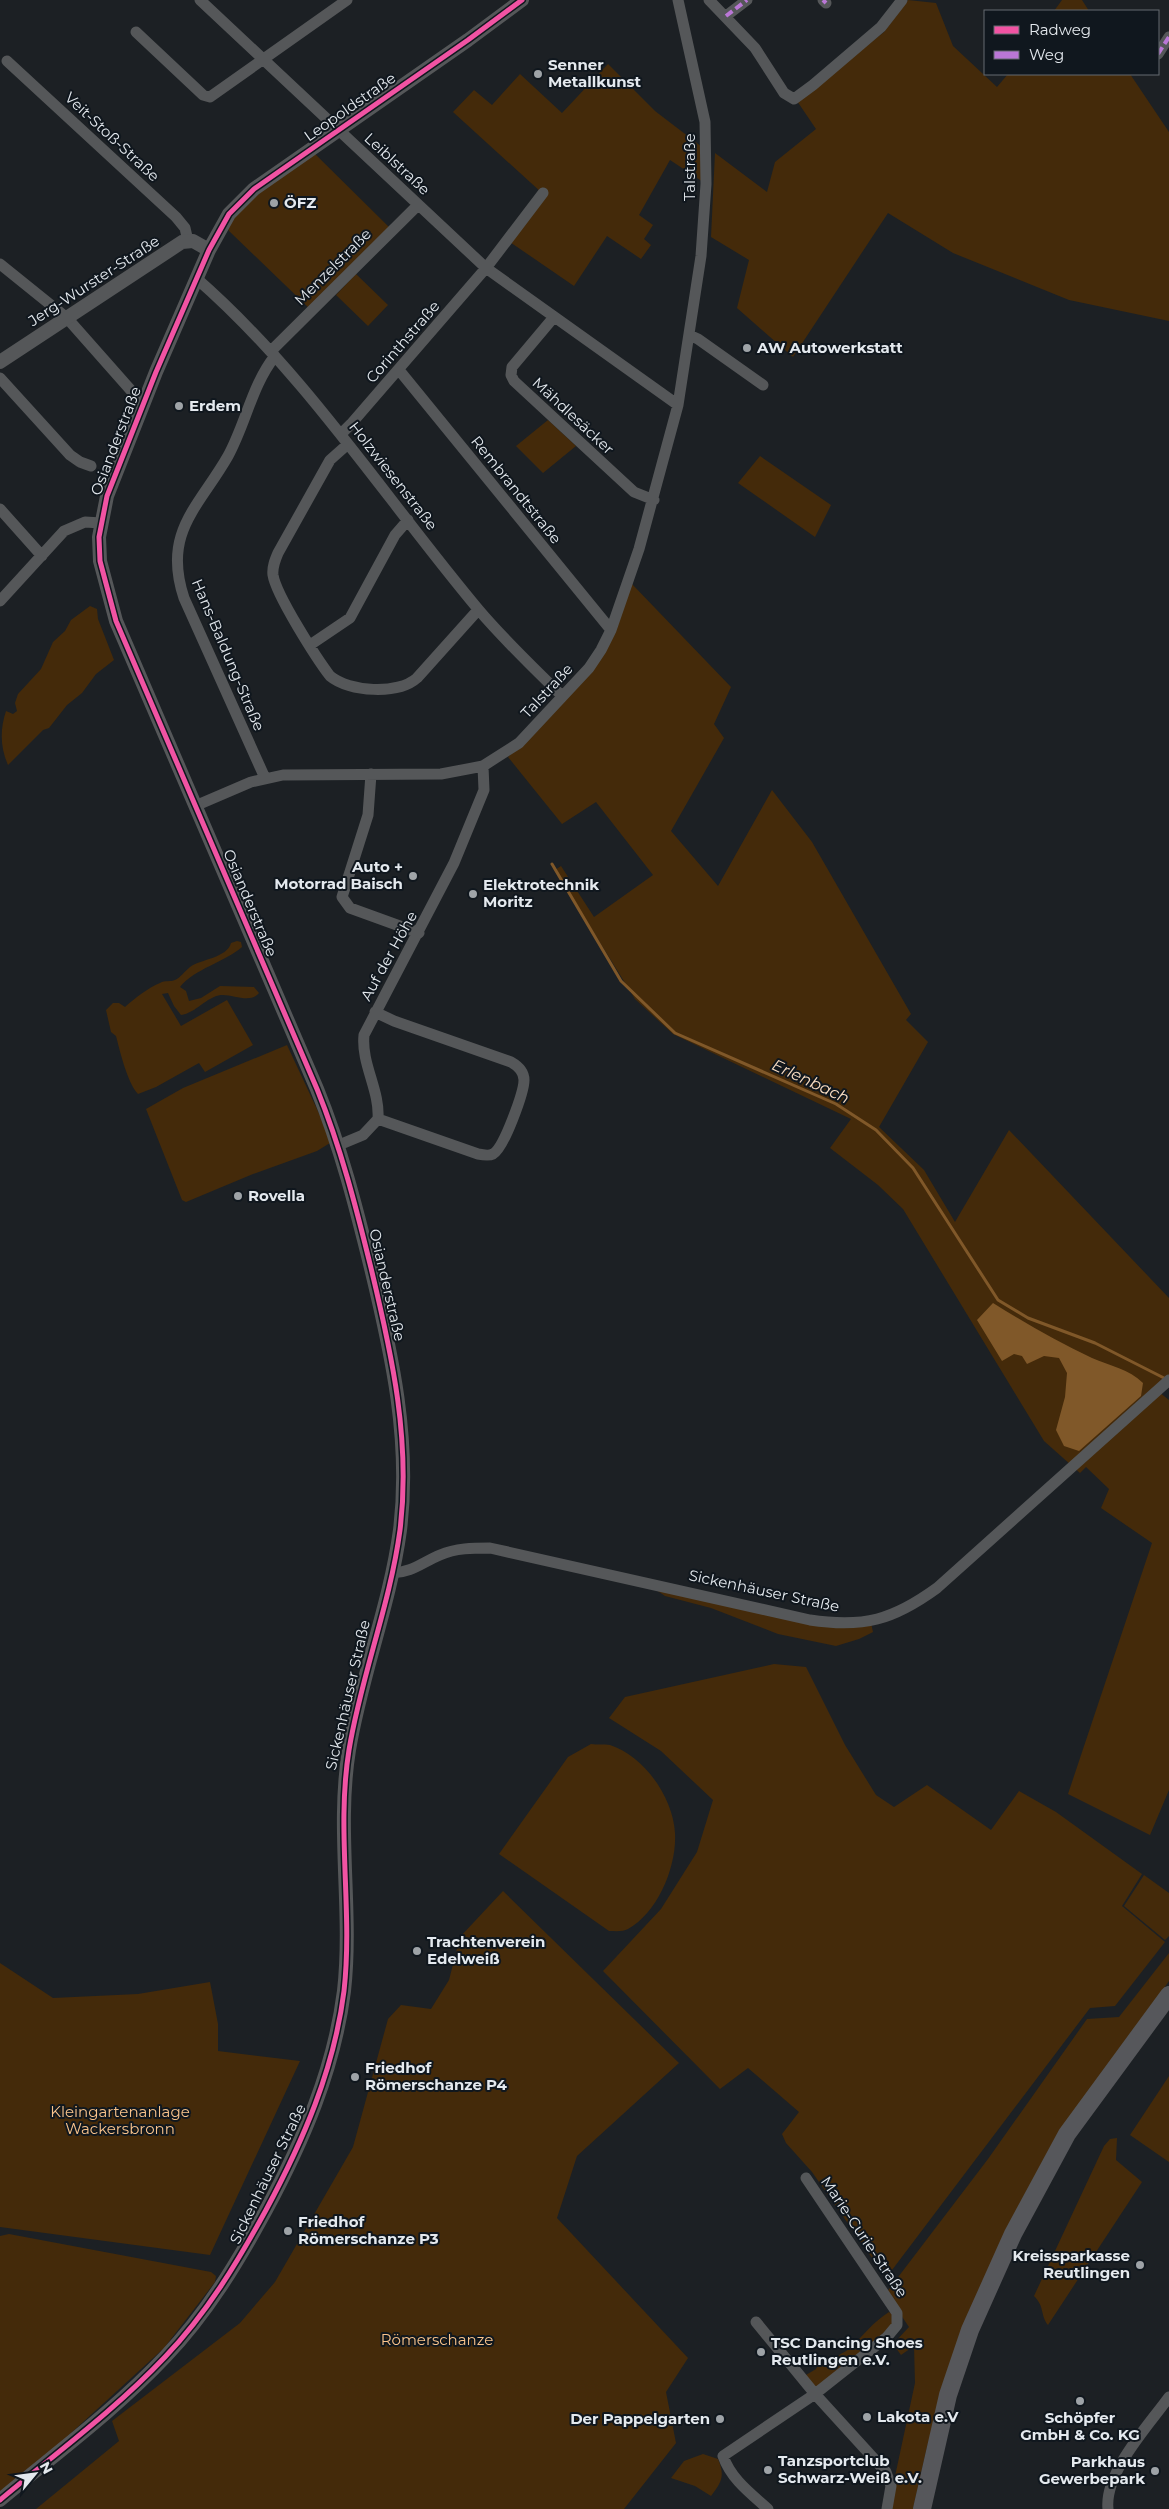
<svg xmlns="http://www.w3.org/2000/svg" width="1169" height="2509" font-family="Montserrat,sans-serif">
<rect width="100%" height="100%" fill="#1c2024"/>
<!-- green -->
<path fill="#442a0a" d="M908,0L936,3L953,46L997,87L1008,74H1130L1169,132V321L1069,300L953,253L888,213L793,357L737,308L749,260L711,237L715,153L767,192L775,162L816,129L797,101L884,32Z
M1062,0H1082L1089,11H1054Z
M608,64L655,111L706,150V184L670,160L639,215L653,225L644,239L651,245L641,259L607,236L574,286L507,240L542,193L453,112L474,90L492,105L520,74L562,113Z
M310,149L392,230L311,310L229,231L224,220Z
M356,274L388,305L368,326L336,295Z
M548,420L576,446L543,473L516,446Z
M760,456L831,505L815,537L738,483Z
M631,583L731,687L714,724L724,738L671,831L718,886L772,790L812,842L911,1014L906,1020L928,1042L879,1127L924,1170L955,1222L1009,1130L1169,1298V1375L1154,1388L1169,1400V1790L1150,1835L1068,1794L1152,1543L1101,1508L1109,1489L1086,1467L1080,1473L1044,1441L903,1209L878,1185L830,1148L851,1119L673,1034L635,999L555,870L561,866L594,917L653,875L596,802L562,824L508,757L592,671Z
M90,606L97,609L98,619L114,660L96,674L82,693L67,705L49,728L43,730L8,765C0,747 0,729 6,711L13,714L17,711L15,703L18,694L41,669L53,642L65,631L71,620Z
M237,941L241,942L242,947C225,962 194,969 180,987L186,991L189,1001L201,998L220,986L254,987L259,993C250,1004 233,994 221,995C206,997 196,1013 181,1015L174,1006L168,993L162,994L181,1026L227,1000L253,1045L205,1072L199,1063L156,1087L138,1094C127,1082 120,1051 116,1036L111,1032L106,1010L113,1003H119L125,1007C135,998 148,988 160,983C165,980 171,982 175,980C180,978 185,971 190,967C201,959 227,958 231,943Z
M287,1045L330,1137V1143L317,1151L253,1174L186,1202L182,1200L146,1109L183,1088Z
M646,1583L810,1620L871,1623L873,1632L859,1639L836,1646L778,1634L711,1608L665,1596Z
M774,1664L806,1667L845,1745L876,1795L894,1807L927,1785L991,1830L1019,1791L1056,1812L1142,1874L1122,1906L1165,1942L1115,2006L1090,2008L886,2278L812,2172L786,2143L782,2134L799,2112L748,2068L720,2089L603,1971L661,1909L697,1852L713,1800L661,1751L609,1718L625,1697Z
M591,1744C597,1745 604,1744 610,1745C644,1756 673,1797 675,1833C677,1866 658,1913 628,1929C623,1932 615,1931 609,1931L499,1854L568,1757Z
M1144,1875L1169,1893V1936L1165,1940L1124,1906Z
M503,1891L679,2063L577,2156L557,2218L688,2358L666,2392L676,2443L624,2509H36L119,2441L112,2421L240,2323L275,2282L353,2147L388,2019L401,2005L431,2009L449,1980L460,1937Z
M1169,1953V1981L1063,2132L943,2390L927,2447L913,2509H888L915,2383L914,2346L901,2355L893,2344L909,2327L886,2293L988,2159L1087,2019L1119,2017Z
M0,1963L53,1998L138,1994L210,1982L218,2024V2051L300,2061L210,2255L0,2227Z
M1169,2076V2162L1130,2135Z
M1117,2138L1116,2160L1142,2182L1048,2325C1040,2315 1045,2307 1034,2296L1104,2146L1110,2139Z
M9,2234L211,2272L216,2276L215,2282L164,2348L0,2498V2236Z
M889,2312L892,2314L894,2324L815,2391L806,2375L816,2369L821,2360H834C839,2353 845,2353 850,2348C863,2336 873,2322 889,2312Z
M703,2454L718,2459C725,2476 722,2482 711,2496L695,2486L671,2478L684,2461Z"/>
<!-- water -->
<path fill="#805829" d="M993,1303C1025,1323 1058,1342 1092,1358C1110,1366 1129,1369 1143,1383L1141,1396L1079,1451L1064,1446L1056,1430L1065,1397L1067,1373L1059,1358L1044,1356L1027,1364L1022,1356L1014,1354L1002,1361L977,1320Z"/>
<g fill="none" stroke-linecap="round" stroke-linejoin="round">
<!-- stream -->
<path stroke="#805829" stroke-width="3" d="M552,864L621,981L675,1033L836,1104L876,1130L913,1168L998,1300L1028,1318L1095,1343L1164,1378"/>
<!-- minor -->
<path stroke="#555759" stroke-width="11" d="M200,0L486,268L678,405
M709,0L755,48L784,93L794,99L813,85L881,27L902,0
M823,0L826,3
M726,16L747,0
M136,32L203,95L210,97L347,0
M1158,54L1169,37
M7,61L176,217L185,228L188,241
M0,264L67,318L143,404
M196,278C306,374 385,498 478,609C504,640 534,668 562,696
M554,317L512,367L511,375L514,381L634,492L654,500
M689,335L698,339L763,385
M271,351L418,205
M399,370L611,630
M0,378L70,455L80,462L91,466
M341,434L351,424L486,268L543,193
M348,444L330,460L278,553C275,560 272,567 273,575C276,595 317,659 330,676C349,692 398,695 417,678L478,610
M0,509L42,556
M0,601L64,531L85,522L101,523
M310,645L350,618L395,535L408,520
M371,774L368,815L342,897L350,908L419,933
M265,778L184,598C162,532 199,507 228,456C246,423 252,385 275,356
M195,806L251,782L283,775L441,774L483,766L519,743L589,668L601,650L611,630L639,549L678,405L701,256L706,184L705,122L678,0
M375,1012L394,1021L511,1062C518,1066 524,1071 524,1080C524,1092 504,1148 493,1154C489,1156 483,1155 478,1154L378,1119
M339,1145L363,1135L378,1119C380,1090 361,1064 364,1035L454,863L484,790L483,766
M392,1573C411,1573 423,1562 440,1555C456,1548 473,1548 490,1548L810,1620C864,1628 893,1620 937,1588L1169,1380
M756,2322L815,2394L886,2472L891,2486L887,2509
M768,2509C750,2493 731,2479 723,2456L815,2394L887,2337L897,2325V2313L806,2178
M1108,2509C1104,2473 1148,2426 1169,2397"/>
<!-- tertiary -->
<path stroke="#555759" stroke-width="14" d="M0,362L182,242L193,241L209,250
M0,2500C55,2454 115,2410 165,2357C207,2313 237,2263 266,2210C303,2141 334,2070 344,1991C353,1911 336,1830 349,1750C361,1676 390,1605 400,1530C411,1441 392,1355 371,1268C356,1207 341,1148 317,1089L116,621L100,561L99,537L107,496L156,372L209,250L229,214L254,189L468,40L522,0"/>
<!-- primary -->
<path stroke="#56575b" stroke-width="18" d="M922,2509L948,2395L970,2330L1013,2234L1067,2134L1169,1995"/>
<!-- quiet -->
<path stroke="#ba77d6" stroke-width="4" stroke-dasharray="8 4" stroke-linecap="butt" d="M823,0L826,3
M726,16L747,0
M1158,54L1169,37"/>
<defs>
<path id="cycleway" d="M0,2500C55,2454 115,2410 165,2357C207,2313 237,2263 266,2210C303,2141 334,2070 344,1991C353,1911 336,1830 349,1750C361,1676 390,1605 400,1530C411,1441 392,1355 371,1268C356,1207 341,1148 317,1089L116,621L100,561L99,537L107,496L156,372L209,250L229,214L254,189L468,40L522,0"/>
</defs>
<!-- cycleway casing -->
<use href="#cycleway" stroke="#10171e" stroke-width="8"/>
<!-- cycleway -->
<use href="#cycleway" stroke="#f153a3" stroke-width="5"/>
</g>
<!-- markers -->
<g fill="#9ea3a7" stroke="#10171e" stroke-width="2">
<circle cx="538" cy="74" r="5"/>
<circle cx="274" cy="203" r="5"/>
<circle cx="747" cy="348" r="5"/>
<circle cx="179" cy="406" r="5"/>
<circle cx="413" cy="876" r="5"/>
<circle cx="473" cy="894" r="5"/>
<circle cx="238" cy="1196" r="5"/>
<circle cx="417" cy="1951" r="5"/>
<circle cx="355" cy="2077" r="5"/>
<circle cx="288" cy="2231" r="5"/>
<circle cx="1140" cy="2265" r="5"/>
<circle cx="761" cy="2352" r="5"/>
<circle cx="1080" cy="2401" r="5"/>
<circle cx="867" cy="2417" r="5"/>
<circle cx="720" cy="2419" r="5"/>
<circle cx="768" cy="2470" r="5"/>
<circle cx="1155" cy="2471" r="5"/>
</g>
<g text-anchor="middle" stroke-width="4" stroke-linejoin="round" paint-order="stroke">
<!-- poi labels -->
<g font-size="15" font-weight="bold" fill="#e4e9ee" stroke="#10171e" text-anchor="start">
<text x="548" y="70">Senner<tspan x="548" dy="17">Metallkunst</tspan></text>
<text x="284" y="208">ÖFZ</text>
<text x="757" y="353">AW Autowerkstatt</text>
<text x="189" y="411">Erdem</text>
<text x="403" y="872" text-anchor="end">Auto +<tspan x="403" dy="17">Motorrad Baisch</tspan></text>
<text x="483" y="890">Elektrotechnik<tspan x="483" dy="17">Moritz</tspan></text>
<text x="248" y="1201">Rovella</text>
<text x="427" y="1947">Trachtenverein<tspan x="427" dy="17">Edelweiß</tspan></text>
<text x="365" y="2073">Friedhof<tspan x="365" dy="17">Römerschanze P4</tspan></text>
<text x="298" y="2227">Friedhof<tspan x="298" dy="17">Römerschanze P3</tspan></text>
<text x="1130" y="2261" text-anchor="end">Kreissparkasse<tspan x="1130" dy="17">Reutlingen</tspan></text>
<text x="771" y="2348">TSC Dancing Shoes<tspan x="771" dy="17">Reutlingen e.V.</tspan></text>
<text x="877" y="2422">Lakota e.V</text>
<text x="1080" y="2423" text-anchor="middle">Schöpfer<tspan x="1080" dy="17">GmbH &amp; Co. KG</tspan></text>
<text x="710" y="2424" text-anchor="end">Der Pappelgarten</text>
<text x="778" y="2466">Tanzsportclub<tspan x="778" dy="17">Schwarz-Weiß e.V.</tspan></text>
<text x="1145" y="2467" text-anchor="end">Parkhaus<tspan x="1145" dy="17">Gewerbepark</tspan></text>
</g>
<!-- street labels -->
<g font-size="15" fill="#e4e9ee" stroke="#10171e">
<text transform="translate(350 107) rotate(-35)" y="5">Leopoldstraße</text>
<text transform="translate(112 137) rotate(43)" y="5">Veit-Stoß-Straße</text>
<text transform="translate(397 164) rotate(43)" y="5">Leiblstraße</text>
<text transform="translate(690 167) rotate(-90)" y="5">Talstraße</text>
<text transform="translate(333 267) rotate(-45)" y="5">Menzelstraße</text>
<text transform="translate(94 281) rotate(-33)" y="5">Jerg-Wurster-Straße</text>
<text transform="translate(403 342) rotate(-49)" y="5">Corinthstraße</text>
<text transform="translate(573 416) rotate(43)" y="5">Mähdlesäcker</text>
<text transform="translate(116 441) rotate(-69)" y="5">Osianderstraße</text>
<text transform="translate(393 476) rotate(52)" y="5">Holzwiesenstraße</text>
<text transform="translate(516 490) rotate(51)" y="5">Rembrandtstraße</text>
<text transform="translate(228 655) rotate(67)" y="5">Hans-Baldung-Straße</text>
<text transform="translate(547 691) rotate(-47)" y="5">Talstraße</text>
<text transform="translate(250 903) rotate(67)" y="5">Osianderstraße</text>
<text transform="translate(389 956) rotate(-61)" y="5">Auf der Höhe</text>
<text transform="translate(387 1285) rotate(77)" y="5">Osianderstraße</text>
<text transform="translate(764 1591) rotate(12)" y="5">Sickenhäuser Straße</text>
<text transform="translate(348 1695) rotate(-77)" y="5">Sickenhäuser Straße</text>
<text transform="translate(268 2174) rotate(-64)" y="5">Sickenhäuser Straße</text>
<text transform="translate(864 2237) rotate(56)" y="5">Marie-Curie-Straße</text>
</g>
<!-- park labels -->
<g font-size="15" fill="#fac48c" stroke="#10171e">
<text x="120" y="2117">Kleingartenanlage<tspan x="120" dy="17">Wackersbronn</tspan></text>
<text x="437" y="2345">Römerschanze</text>
</g>
<!-- water labels -->
<g font-size="16" font-style="italic" fill="#fadec3" stroke="#10171e">
<text transform="translate(811 1081) rotate(25)" y="6">Erlenbach</text>
</g>
</g>
<!-- legend -->
<rect x="984" y="10" width="175" height="65" fill="#10171e" stroke="#656b71"/>
<rect x="994" y="26" width="25" height="8" fill="#f153a3" stroke="#656b71"/>
<text x="1029" y="35" font-size="15" fill="#e4e9ee">Radweg</text>
<rect x="994" y="51" width="25" height="8" fill="#ba77d6" stroke="#656b71"/>
<text x="1029" y="60" font-size="15" fill="#e4e9ee">Weg</text>
<!-- north arrow -->
<g transform="translate(35 2474) rotate(61)" stroke="#10171e" stroke-width="4" paint-order="stroke">
<path d="M0-4L9 19L0 12L-9 19Z" fill="#e4e9ee"/>
<text y="-8" font-size="14" font-weight="bold" text-anchor="middle" fill="#e4e9ee">N</text>
</g>
</svg>
